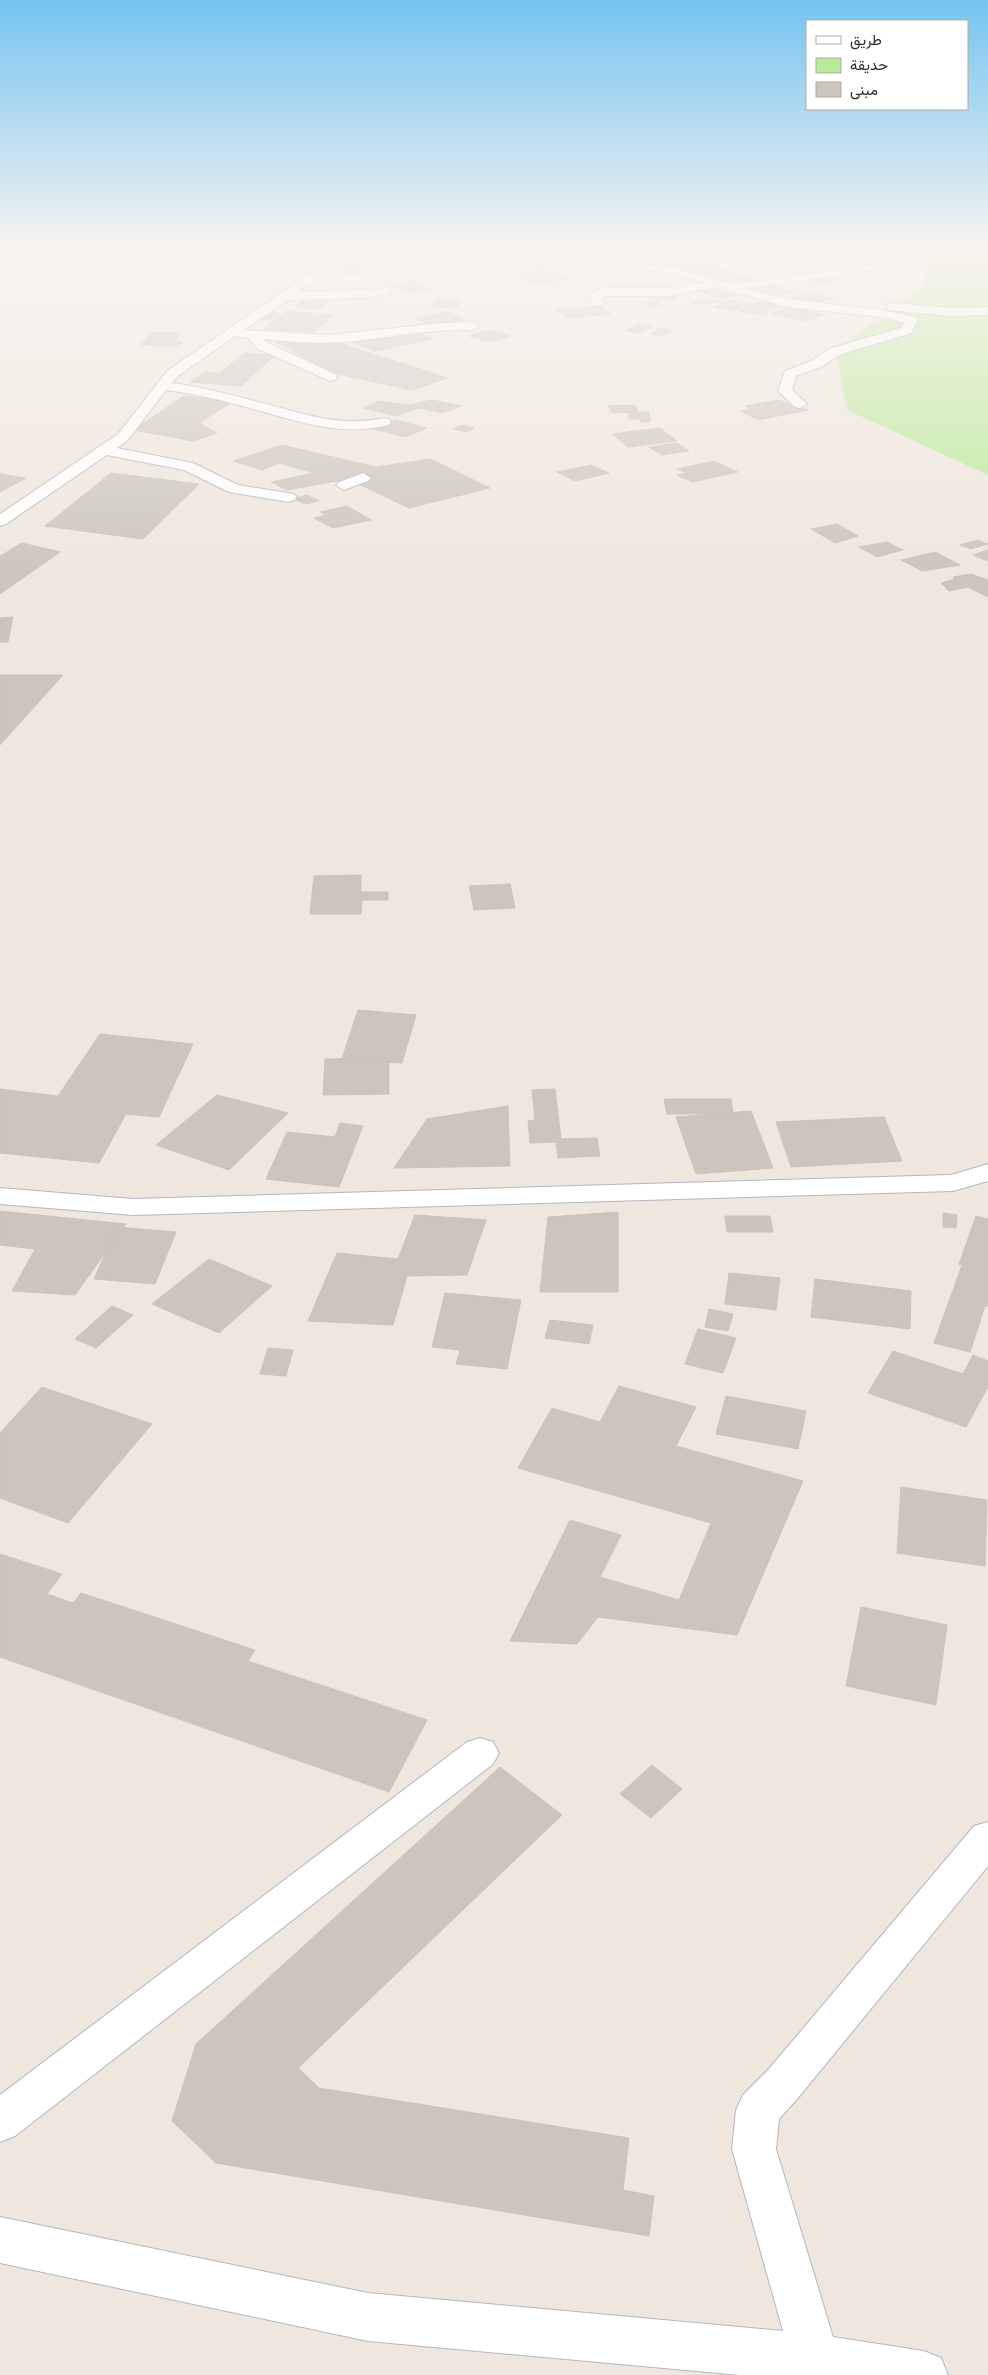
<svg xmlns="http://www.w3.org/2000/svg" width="988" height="2375" font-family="Helvetica,Vazirmatn,sans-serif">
<rect width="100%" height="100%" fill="#efe7de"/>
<!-- green -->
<path fill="#b9ea97" d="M922,247H988V475L847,410L836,351L925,284Z"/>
<!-- building -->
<path fill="#cbc5bd" stroke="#cbc3b7" d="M12,247H49L31,251Z
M541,247H582L587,249L559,253Z
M441,251L461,259L441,262L422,254Z
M510,251L557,264L539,268L492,255Z
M880,252L888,255L879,256L888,259L864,263L847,257Z
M957,254L970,259L954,261L941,257Z
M902,258L909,262L881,264L875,260Z
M693,259L714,264L687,271L666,265Z
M259,260L284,262L276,269L251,268Z
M348,266L370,268L356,275L334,273Z
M712,266L728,270L710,274L694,270Z
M539,268L558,272L538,278L518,274Z
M727,272L756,280L733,285L704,276Z
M560,274L573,277L552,282L539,279Z
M825,275L840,280L821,284L806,279Z
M531,278L547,283L538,285L522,280Z
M412,281L433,290L409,294L388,284Z
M766,284L794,291L777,296L748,290Z
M718,287L740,295L720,299L698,291Z
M671,292L676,299L651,300L646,293Z
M806,292L834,298L817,304L789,299Z
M303,299L328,300L322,309L296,308Z
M436,299H460L457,308L433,307Z
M716,299L720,302L695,304L690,302Z
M733,300L751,304L731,311L713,307Z
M659,301L664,306L650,307L645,302Z
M759,301L782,305L762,315L739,311Z
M599,306L611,314L568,318L555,310Z
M792,307L825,315L804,321L771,313Z
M286,311L333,315L315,332L263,329Z
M266,312L279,313L271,320H257Z
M448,312L469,321L433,326L414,318Z
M639,324L652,327L638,333L625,330Z
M659,328L672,330L663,336L650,334Z
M489,330L511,336L490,342L468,336Z
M151,332L181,333L175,341L183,342L178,347L141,345Z
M416,332L433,339L374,351L352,342Z
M271,339L333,341L448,378L412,390L333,373Z
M244,353L275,355L241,386L190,382L205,372L220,373Z
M184,396L232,402L199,423L217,433L193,441L133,430Z
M432,400L462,406L442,413L419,408L396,416L364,408L378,401L410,405Z
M778,400L808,410L758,420L741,411L751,410L746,406Z
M635,405L638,412L612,413L608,406Z
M629,412H649L650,422H641L640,419H629Z
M395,420L427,428L406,437L373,429Z
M463,425L475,428L467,432L454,429Z
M660,428L677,441L628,447L612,434Z
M677,443L689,451L662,455L649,447Z
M282,445L376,467L431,459L490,488L409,508L348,479L287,490L271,482L314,473L279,463L262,470L233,461Z
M714,461L738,472L692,482L677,475L687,473L678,469Z
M591,465L609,473L575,481L557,472Z
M111,473L199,484L143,539L45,526Z
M0,474L26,478L0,492Z
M307,495L319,501L305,504L294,499Z
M347,506L371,520L333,528L314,518L326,515L320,512Z
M837,524L858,536L835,543L811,529Z
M978,540L988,544L971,549L960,545Z
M887,542L903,550L877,557L859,547Z
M22,543L60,552L0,594V556Z
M988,550V561L973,555Z
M935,552L960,565L922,571L901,560Z
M971,574L988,580V597L968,587L949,591L941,583L955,579L953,577Z
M13,617L8,642H0V618Z
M0,675H63L0,745Z
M361,875V892H388V900H362L361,914H310L314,876Z
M510,884L515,908L474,910L469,886Z
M358,1010L416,1015L402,1063L342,1059Z
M100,1034L193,1044L159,1117L126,1114L99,1163L0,1153V1089L58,1096Z
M389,1058V1094L323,1095L325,1059Z
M555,1089L561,1139L597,1138L600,1156L558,1158L556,1142L530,1143L528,1121L535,1120L532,1090Z
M217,1095L288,1113L229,1170L156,1145Z
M664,1099H731L733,1114H667Z
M508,1106L510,1166L394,1168L427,1119Z
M751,1111L773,1168L696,1174L676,1117Z
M884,1117L902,1161L791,1167L776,1122Z
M340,1123L363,1126L339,1187L266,1179L287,1132L335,1137Z
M0,1211L126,1224L75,1295L12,1291L35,1249L0,1245Z
M618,1212V1292H540L548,1217Z
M943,1213L957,1215L956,1228L943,1227Z
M415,1215L486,1220L467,1275L407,1276L393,1325L308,1321L337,1253L398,1259Z
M725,1216H770L773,1232H727Z
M976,1216L988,1219V1306H985L970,1352L934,1343L962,1265L959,1264Z
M117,1227L176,1232L155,1284L94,1279Z
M209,1259L272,1286L219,1333L152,1304Z
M729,1273L780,1278L776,1310L725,1304Z
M815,1279L911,1291L910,1329L811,1317Z
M445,1293L521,1300L507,1369L456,1364L460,1350L432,1347Z
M112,1306L133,1315L96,1348L75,1339Z
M709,1309L733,1314L728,1331L705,1327Z
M550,1320L593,1325L589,1344L545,1338Z
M698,1329L736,1338L723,1373L685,1364Z
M268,1348L293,1350L286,1376L260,1374Z
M893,1351L963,1374L973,1355L988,1361V1387L966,1427L868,1393Z
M619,1386L696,1407L676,1446L803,1481L737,1635L598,1617L577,1644L510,1641L570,1520L621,1535L600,1577L679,1600L711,1523L518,1468L552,1408L600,1422Z
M42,1387L152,1424L68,1523L0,1498V1433Z
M726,1396L806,1411L798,1449L716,1434Z
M901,1487L987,1500L985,1566L897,1553Z
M0,1554L62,1574L47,1594L73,1603L81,1593L255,1650L248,1661L427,1720L389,1792L0,1657Z
M861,1607L947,1625L936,1705L846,1686Z
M652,1765L682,1789L651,1818L620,1794Z
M500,1767L562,1815L298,2068L319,2088L629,2138L623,2190L654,2196L649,2236L216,2163L172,2121L196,2044Z"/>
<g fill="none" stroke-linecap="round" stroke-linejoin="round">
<defs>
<path id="minor" d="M349,247H362L298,292L389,288L391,291L389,294L364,298L288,300L244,330L329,335L441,323L473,322L479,326L473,330C429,329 387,338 344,342C317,344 290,342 263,339L268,343L335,374L337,377L335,380L330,381L258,349L248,338L235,336L178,376L172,383C204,387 235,396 267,404C307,415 342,427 384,418L389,419L391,422L389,425C339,437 301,422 253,409C225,401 196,394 166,390L128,440L117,448L193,463L238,485L294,494L297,497L294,500L289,502L229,492L184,470L107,455L6,524L0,526V514L118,434L168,370Z
M511,247H531L670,268L732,284L908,260L912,261L914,263L912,265L745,288C801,306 859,303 915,317L917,320L912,333L841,354L821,367L796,376L792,390L807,404L800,408L795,407L778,391L785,371L811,361L831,348L902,328L904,322L881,317L787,307L717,287L669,296H607L601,299L604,303L602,306H594L589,299L595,291L606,288H669L705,283C643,264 576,265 513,249Z
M892,303L951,308L988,307V315L951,316L888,310L886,307L888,304Z
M363,473L371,478L368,481L344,490L336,485L339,482Z
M988,1164V1181L953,1191L133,1215L0,1204V1188L133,1199L951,1175Z
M480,1738L493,1742L499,1753L493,1764L15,2136L0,2142V2095L467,1742Z
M988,1822V1866L798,2098L779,2119L776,2149L833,2337L924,2351L941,2358L948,2375H740L368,2341L0,2263V2217L368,2293L783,2331L732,2149L736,2110L743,2095L768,2070L974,1826Z"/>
</defs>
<!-- minor casing -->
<use href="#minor" stroke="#b2b6c1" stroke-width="2"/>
<!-- path -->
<path stroke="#c8c8c8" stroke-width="1" stroke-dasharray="2 1" stroke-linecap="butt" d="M38,254L82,247"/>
<!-- minor -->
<use href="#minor" fill="#fff" fill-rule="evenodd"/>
</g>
<!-- sky -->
<linearGradient id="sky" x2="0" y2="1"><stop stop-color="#75c4ef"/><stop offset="0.43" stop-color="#f8f4f0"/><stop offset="1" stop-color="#f8f4f0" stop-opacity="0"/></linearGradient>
<rect width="988" height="580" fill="url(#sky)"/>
<!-- legend -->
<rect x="806" y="20" width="162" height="90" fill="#ffffff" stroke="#ababab"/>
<rect x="816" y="36" width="25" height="8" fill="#ffffff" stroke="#ababab"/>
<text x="850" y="45" font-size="15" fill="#2d2d2d">طريق</text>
<rect x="816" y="58" width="25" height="15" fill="#b9ea97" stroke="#ababab"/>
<text x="850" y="70" font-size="15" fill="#2d2d2d">حديقة</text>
<rect x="816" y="82" width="25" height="15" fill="#cbc5bd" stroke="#ababab"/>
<text x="850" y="95" font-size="15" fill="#2d2d2d">مبنى</text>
</svg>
